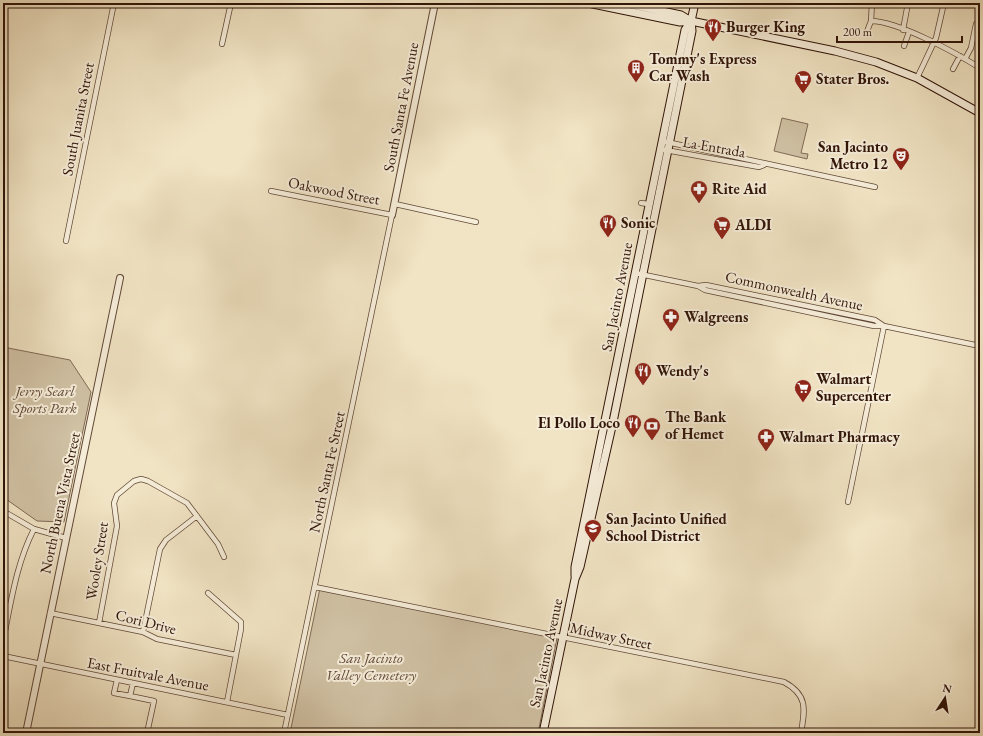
<svg xmlns="http://www.w3.org/2000/svg" width="983" height="736" font-family="'EB Garamond',serif">
<rect width="100%" height="100%" fill="#f1e4c4"/>
<filter id="stains"><feTurbulence type="fractalNoise" baseFrequency=".005" numOctaves="4"/><feColorMatrix values="0 0 0 0 .2 0 0 0 0 .09 0 0 0 0 .02 0 0 0 .5 -.17"/></filter>
<radialGradient id="worn" r=".72"><stop offset=".6" stop-color="#630" stop-opacity="0"/><stop offset="1" stop-color="#630" stop-opacity=".3"/></radialGradient>
<!-- green -->
<path fill="#d0c1a4" stroke="#806a56" d="M782,118L808,124L801,153L808,154L807,159L774,151Z
M3,347L70,360L91,392L64,522L37,521L3,497Z
M320,588L557,638L538,733H290Z"/>
<g fill="none" stroke-linecap="round" stroke-linejoin="round">
<defs>
<path id="minor" d="M871,21C898,21 956,53 980,68
M903,30L908,3
M866,34L871,21L872,3
M222,44L231,3
M904,46L909,32
M965,59L971,48L976,24
M953,69L960,56
M917,78L936,38L944,3
M662,141L875,187
M660,149L759,167L764,165
M271,191L392,215L284,733
M641,203L648,204
M395,204L476,222
M66,241L114,3
M635,273L698,286L705,290L874,326H884L980,346
M698,286L706,285L875,320L884,326
M848,502L884,326
M3,511L34,529L66,538
M315,587L784,682C808,695 805,709 801,733
M208,593L241,622V629L227,702
M50,613L143,632L157,639L236,655
M99,623L117,526L114,503L117,495L134,481L141,479L148,481L187,503L218,544L224,557
M143,632L160,549L166,540L197,516
M3,641C11,603 16,564 34,529
M3,656L288,715
M117,680L114,693L130,696
M133,683L130,696L154,701L147,733"/>
<path id="tertiary" d="M392,215L435,3
M26,733L120,278"/>
<path id="secondary" d="M588,3L680,22L691,21L835,51L876,62L917,78L980,113
M624,3L681,15L691,21
M575,576V567L685,30L691,21
M543,733L575,579L580,567L613,422L692,31L691,21L695,3"/>
</defs>
<!-- minor casing -->
<use href="#minor" stroke="#604837" stroke-width="6"/>
<!-- tertiary casing -->
<use href="#tertiary" stroke="#604837" stroke-width="8"/>
<!-- secondary casing -->
<use href="#secondary" stroke="#301408" stroke-width="9"/>
<!-- minor -->
<use href="#minor" stroke="#f6edd9" stroke-width="4.5"/>
<!-- tertiary -->
<use href="#tertiary" stroke="#f6edd9" stroke-width="6"/>
<!-- secondary -->
<use href="#secondary" stroke="#f6edd9" stroke-width="7"/>
</g>
<!-- icons -->
<defs>
<symbol id="restaurant-pin" viewBox="-11 -11 22 30"><path d="M0 17L-7.5 6A9.5 9.5 0 1 1 7.5 6Z" fill="#8f2418" stroke="#f6edd9"/><path d="M-5-6h1v4h1v-4h1v4h1v-4h1v5L-1.5 .5V6h-2V.5L-5-1ZM5-6V6H3V1.5H1.5Q1.5-4 5-6Z" fill="#fff"/></symbol>
<symbol id="building-pin" viewBox="-11 -11 22 30"><path d="M0 17L-7.5 6A9.5 9.5 0 1 1 7.5 6Z" fill="#8f2418" stroke="#f6edd9"/><path d="M-4-6H4V6H1V3H-1V6H-4ZM-2.5-4.3h1.7v1.8h-1.7ZM.8-4.3h1.7v1.8H.8ZM-2.5-1h1.7V.8h-1.7ZM.8-1h1.7V.8H.8Z" fill="#fff"/></symbol>
<symbol id="supermarket-pin" viewBox="-11 -11 22 30"><path d="M0 17L-7.5 6A9.5 9.5 0 1 1 7.5 6Z" fill="#8f2418" stroke="#f6edd9"/><path d="M-6-5.5h2.5l.6 2H6L4.5 2H-2.5L-4.4-4H-6ZM-1.5 3.2a1.3 1.3 0 1 0 .1 0ZM3 3.2a1.3 1.3 0 1 0 .1 0Z" fill="#fff"/></symbol>
<symbol id="theatre-pin" viewBox="-11 -11 22 30"><path d="M0 17L-7.5 6A9.5 9.5 0 1 1 7.5 6Z" fill="#8f2418" stroke="#f6edd9"/><path d="M-5-5.5Q0-4 5-5.5V0Q5 5 0 6Q-5 5-5 0ZM-3.3-2.5H-1v1.5H-3.3ZM1-2.5H3.3v1.5H1ZM-2.8 1Q0 5.5 2.8 1Z" fill="#fff"/></symbol>
<symbol id="pharmacy-pin" viewBox="-11 -11 22 30"><path d="M0 17L-7.5 6A9.5 9.5 0 1 1 7.5 6Z" fill="#8f2418" stroke="#f6edd9"/><path d="M-2-6h4v4h4v4h-4v4h-4v-4h-4v-4h4Z" fill="#fff"/></symbol>
<symbol id="bank-pin" viewBox="-11 -11 22 30"><path d="M0 17L-7.5 6A9.5 9.5 0 1 1 7.5 6Z" fill="#8f2418" stroke="#f6edd9"/><path d="M-6-4H6V4H-6ZM0-2.3a2.3 2.3 0 1 0 0 4.6a2.3 2.3 0 1 0 0-4.6Z" fill="#fff"/></symbol>
<symbol id="school-pin" viewBox="-11 -11 22 30"><path d="M0 17L-7.5 6A9.5 9.5 0 1 1 7.5 6Z" fill="#8f2418" stroke="#f6edd9"/><path d="M0-5L7-2L0 1L-7-2ZM-4 1L0 2.5L4 1V4Q0 6-4 4Z" fill="#fff"/></symbol>
</defs>
<g fill-rule="evenodd">
<use href="#restaurant-pin" x="703" y="17" width="20" height="27"/>
<use href="#building-pin" x="626" y="58" width="20" height="27"/>
<use href="#supermarket-pin" x="793" y="69" width="20" height="27"/>
<use href="#theatre-pin" x="891" y="146" width="20" height="27"/>
<use href="#pharmacy-pin" x="689" y="179" width="20" height="27"/>
<use href="#restaurant-pin" x="598" y="213" width="20" height="27"/>
<use href="#supermarket-pin" x="712" y="215" width="20" height="27"/>
<use href="#pharmacy-pin" x="661" y="307" width="20" height="27"/>
<use href="#restaurant-pin" x="633" y="361" width="20" height="27"/>
<use href="#supermarket-pin" x="793" y="378" width="20" height="27"/>
<use href="#restaurant-pin" x="623" y="413" width="20" height="27"/>
<use href="#bank-pin" x="642" y="416" width="20" height="27"/>
<use href="#pharmacy-pin" x="756" y="427" width="20" height="27"/>
<use href="#school-pin" x="583" y="518" width="20" height="27"/>
</g>
<g text-anchor="middle" stroke-width="4" stroke-linejoin="round" paint-order="stroke">
<!-- poi labels -->
<g font-size="15" font-weight="bold" fill="#301408" stroke="#f6edd9" text-anchor="start">
<text x="726" y="32">Burger King</text>
<text x="649" y="64">Tommy's Express<tspan x="649" dy="17">Car Wash</tspan></text>
<text x="816" y="84">Stater Bros.</text>
<text x="888" y="152" text-anchor="end">San Jacinto<tspan x="888" dy="17">Metro 12</tspan></text>
<text x="712" y="194">Rite Aid</text>
<text x="621" y="228">Sonic</text>
<text x="735" y="230">ALDI</text>
<text x="684" y="322">Walgreens</text>
<text x="656" y="376">Wendy's</text>
<text x="816" y="384">Walmart<tspan x="816" dy="17">Supercenter</tspan></text>
<text x="665" y="422">The Bank<tspan x="665" dy="17">of Hemet</tspan></text>
<text x="620" y="428" text-anchor="end">El Pollo Loco</text>
<text x="779" y="442">Walmart Pharmacy</text>
<text x="606" y="524">San Jacinto Unified<tspan x="606" dy="17">School District</tspan></text>
</g>
<!-- street labels -->
<g font-size="15" fill="#301408" stroke="#f6edd9">
<text transform="translate(401 107) rotate(-79)" y="5">South Santa Fe Avenue</text>
<text transform="translate(78 119) rotate(-79)" y="5">South Juanita Street</text>
<text transform="translate(714 147) rotate(10)" y="5">La Entrada</text>
<text transform="translate(334 191) rotate(11)" y="5">Oakwood Street</text>
<text transform="translate(794 291) rotate(12)" y="5">Commonwealth Avenue</text>
<text transform="translate(617 297) rotate(-79)" y="5">San Jacinto Avenue</text>
<text transform="translate(327 472) rotate(-78)" y="5">North Santa Fe Street</text>
<text transform="translate(60 503) rotate(-78)" y="5">North Buena Vista Street</text>
<text transform="translate(97 561) rotate(-81)" y="5">Wooley Street</text>
<text transform="translate(146 622) rotate(14)" y="5">Cori Drive</text>
<text transform="translate(611 636) rotate(12)" y="5">Midway Street</text>
<text transform="translate(546 653) rotate(-78)" y="5">San Jacinto Avenue</text>
<text transform="translate(148 674) rotate(11)" y="5">East Fruitvale Avenue</text>
</g>
<!-- park labels -->
<g font-size="15" font-style="italic" fill="#604837" stroke="#f6edd9">
<text x="45" y="396">Jerry Searl<tspan x="45" dy="17">Sports Park</tspan></text>
<text x="371" y="663">San Jacinto<tspan x="371" dy="17">Valley Cemetery</tspan></text>
</g>
</g>
<!-- margin -->
<rect width="983" height="736" fill="none" stroke="#f1e4c4" stroke-width="16"/>
<rect x="4" y="4" width="975" height="728" fill="none" stroke="#301408" stroke-width="2"/>
<rect x="8" y="8" width="967" height="720" fill="none" stroke="#301408"/>
<!-- north arrow -->
<g transform="translate(945 698) rotate(12)" stroke="#f6edd9" stroke-width="3" paint-order="stroke">
<path d="M0-3L7 15L0 10L-7 15Z" fill="#301408"/>
<text y="-6" font-size="11" font-weight="bold" text-anchor="middle" fill="#301408">N</text>
</g>
<!-- scale -->
<path d="M837 36v6h125v-6" fill="none" stroke="#301408" stroke-width="2"/>
<text x="843" y="36" font-size="12" fill="#301408" stroke="#f6edd9" stroke-width="3" paint-order="stroke">200 m</text>
<rect width="100%" height="100%" filter="url(#stains)"/>
<rect width="100%" height="100%" fill="url(#worn)"/>
</svg>
